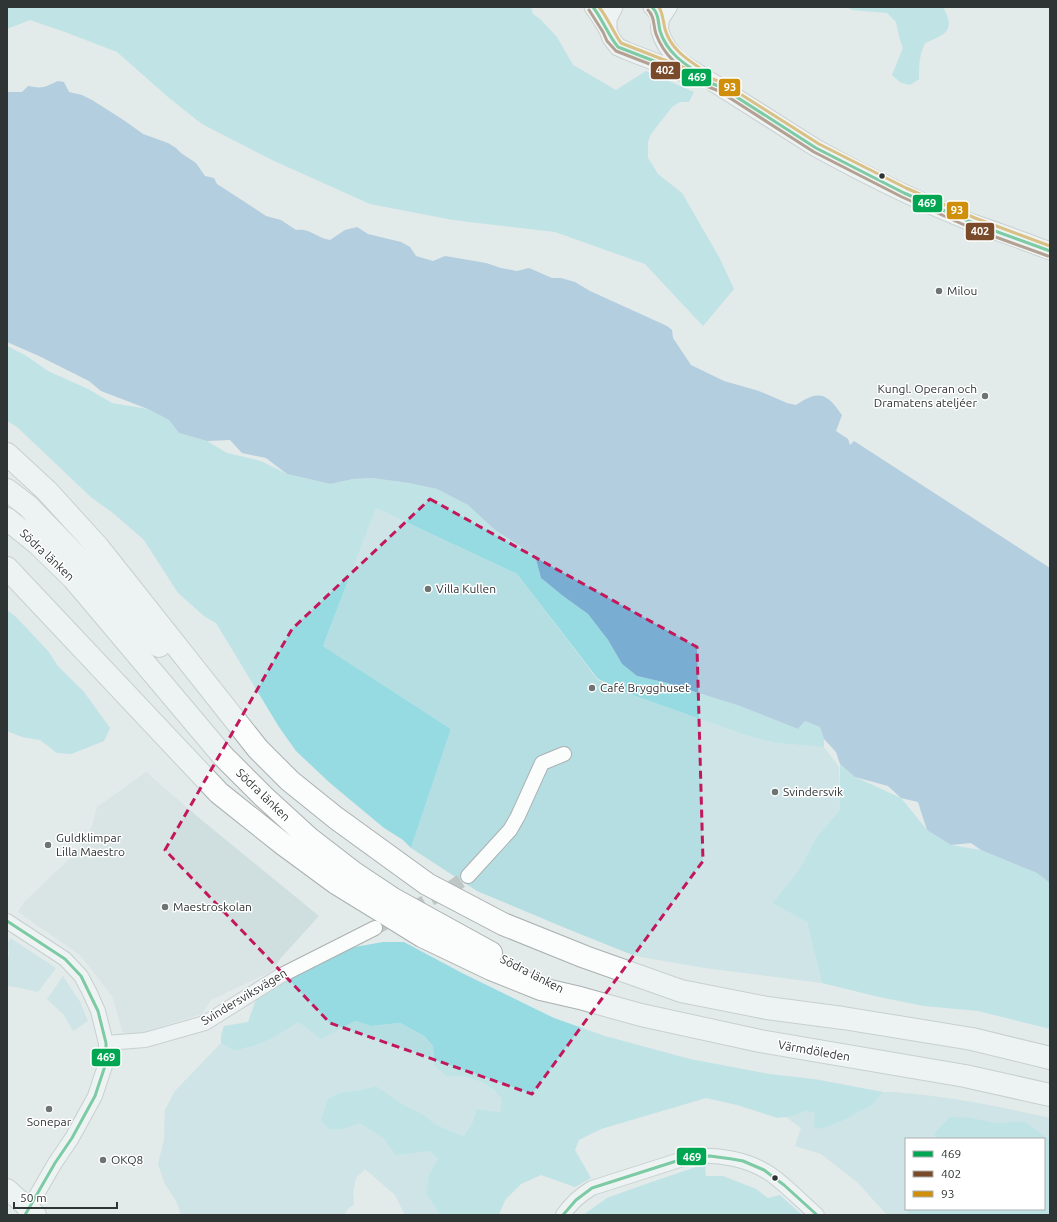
<svg xmlns="http://www.w3.org/2000/svg" width="1057" height="1222" font-family="Ubuntu,sans-serif">
<rect width="100%" height="100%" fill="#e2eaea"/>
<!-- built -->
<path fill="#cfdfe0" d="M146,772L198,817L319,916L280,959L272,971L211,1000L202,1014L130,1036L122,1031L116,1009L112,996L80,955L18,912L24,902L79,850L92,827L97,807Z"/>
<!-- green -->
<path fill="#b5dee2" d="M376,508L517,574L598,680L635,696L751,737L776,743L824,747L839,767L840,810L816,838L799,870L774,903L807,922L822,983L705,968L635,956L570,930L477,891L411,848L451,729L323,646Z
M10,938L56,968L38,992L21,988L7,986V958L9,956L8,944Z
M63,976L80,1002L88,1021L73,1031L64,1015L47,999Z
M355,1021L371,1026L400,1023L424,1036L433,1046L434,1065L447,1077L462,1076L482,1082L493,1089L502,1099L500,1112L477,1109L472,1123L464,1136L452,1132L435,1124L424,1115L404,1105L376,1086L361,1090L343,1129L360,1122L383,1138L396,1154L430,1151L438,1159L429,1174L426,1193L439,1213L442,1215H405L395,1195L365,1169L356,1178L353,1193L354,1204L348,1209L344,1215H181L177,1203L164,1182L158,1164L164,1139L165,1110L175,1091L221,1043L234,1051L260,1044L276,1036L299,1022L340,1028Z
M883,1092C900,1092 916,1094 932,1096C972,1101 1011,1109 1050,1118V1140L1024,1121L998,1123L972,1118L934,1133L937,1139H906V1209H909L906,1215H887L857,1182L821,1154L795,1146L801,1128L786,1117L793,1116L806,1111L815,1113L823,1129L842,1121L872,1105Z"/>
<!-- forest -->
<path fill="#97dbe2" d="M7,7H531L533,14L540,19L557,37L573,65L616,90L646,71L694,92L689,102H680L672,107L651,134L648,142V158L658,174L682,193L719,257L734,289L703,326L645,264L555,232L453,220L370,204L272,160L202,124L168,97L117,52L65,32L30,20L7,29Z
M847,7H943C956,31 946,34 925,43C919,55 919,66 919,79L910,85L901,83L892,75L903,48L900,40L896,22L887,13L852,10Z
M7,346L25,355L48,371L88,389L112,403L148,409L169,420L179,433L207,441L227,453L261,461L287,474L329,484L353,479L372,478L409,483L437,489L468,505L495,530L535,556L541,578L563,596L588,614L608,640L622,664L637,676L667,683L740,706L798,729L805,721L820,727L824,739V747L776,743L751,737L635,696L598,679L517,574L376,508L323,646L451,729L411,848L403,840L384,828L330,783L296,751L279,727L216,623L204,616L178,593L144,540L113,513L92,498L17,427L7,421Z
M7,610L16,617L49,652L57,665L84,692L110,728L104,741L71,754L57,753L40,740L22,737L7,731Z
M840,764L855,777L901,798L927,830L951,845L981,850L1037,873L1050,883V1029L978,1011L924,1006L879,997L822,983L807,922L773,903L799,870L816,838L840,810Z
M383,942H404L462,973L554,1018L605,1036L690,1059L769,1074L814,1079L883,1092L872,1105L842,1121L822,1129L814,1127L815,1113L806,1111L793,1116L778,1118L737,1105L706,1098L601,1129L579,1140L575,1150L591,1178L575,1187L541,1175L521,1184L505,1200L499,1215H442L439,1213L426,1193L429,1174L438,1159L430,1151L396,1155L383,1138L360,1123L343,1129H329L321,1120L328,1099L340,1093L361,1090L376,1086L404,1105L424,1115L435,1124L452,1132L464,1136L472,1123L477,1109L500,1112L502,1099L493,1089L482,1082L462,1076L447,1077L434,1065L433,1046L424,1036L400,1023L371,1026L355,1021L321,1039L299,1022L276,1036L260,1044L234,1051L221,1043V1035L224,1026L248,1022L254,1005L260,991L349,948Z
M950,1117L972,1118L998,1123L1024,1121L1050,1140V1215H906L909,1209H1044V1139H937L934,1133Z
M699,1166H705L706,1176H723L756,1189L768,1198L780,1195L802,1215H583L607,1198L640,1186Z"/>
<!-- water -->
<path fill="#7aadd2" d="M58,81L64,82L69,92L82,95L92,100L125,121L143,134L168,143L176,148L181,153L196,163L205,176L214,178L217,184L257,210L266,216L281,220L296,230C310,228 317,238 330,240L345,230L357,227L368,234L401,242L410,247L416,256L433,261L445,256L457,258L486,263L501,268L517,271L529,268L552,278H561L575,282L590,291L667,326L672,330L673,338L691,365L724,381L759,391L787,403L796,405C801,402 808,397 814,396C828,393 835,406 842,415L836,431L848,439L850,445L854,441L1050,568V883L1037,873L981,850L971,843L951,845L927,830L918,802L901,798L888,786L855,777L840,764L836,752L824,739L820,727L805,721L798,729L740,706L667,683L637,676L622,664L608,640L588,614L563,596L541,578L535,556L495,530L468,505L437,489L409,483L372,478L353,479L330,484L287,474L266,458L242,453L230,440L207,441L179,433L169,420L148,409L101,391L89,381L39,356L7,342V92H22L28,86C43,89 45,87 58,81Z"/>
<g fill="none" stroke-linecap="round" stroke-linejoin="round">
<!-- minor-tunnel -->
<path stroke="#bec6c6" stroke-width="14" stroke-dasharray="14 7" stroke-linecap="butt" d="M375,928L448,890L468,876"/>
<defs>
<path id="minor" d="M660,22L670,7
M468,876L510,830L518,816L542,763L564,754
M7,921L65,959L81,976L90,993L98,1011L106,1043V1063L95,1096L72,1138L55,1163L25,1215
M106,1043L145,1040L205,1023L280,976L375,928
M563,1215C571,1203 580,1195 592,1188L689,1157C716,1153 750,1159 773,1176C788,1187 802,1202 817,1215"/>
<path id="tertiary" d="M593,7L599,15L608,30L611,38L618,47L627,51L689,75
M652,7C656,10 659,16 660,21C660,25 659,28 660,31C663,43 671,53 679,61L816,148C867,176 919,202 973,223C999,232 1024,241 1050,251
M608,30V19L614,7"/>
<path id="secondary" d="M7,1189L36,1215"/>
<path id="motorway" d="M7,454L47,491L98,547L258,749L290,781L336,818L427,884L503,924L585,957L681,991L767,1008L843,1018L972,1039L1050,1058
M7,490L28,506L108,589L159,646
M7,519L38,544L73,578L223,756L263,796L310,839L354,873L393,899L491,953
M7,568L219,793L283,844L336,883L422,936L491,969L541,989L580,998L641,1015L760,1041L965,1076L1050,1095"/>
</defs>
<!-- minor casing -->
<use href="#minor" stroke="#aab0b0" stroke-width="16"/>
<!-- tertiary casing -->
<use href="#tertiary" stroke="#aab0b0" stroke-width="19"/>
<!-- secondary casing -->
<use href="#secondary" stroke="#aab0b0" stroke-width="22"/>
<!-- motorway casing -->
<use href="#motorway" stroke="#aab0b0" stroke-width="24"/>
<!-- minor -->
<use href="#minor" stroke="#fbfcfc" stroke-width="14"/>
<!-- tertiary -->
<use href="#tertiary" stroke="#fbfcfc" stroke-width="17"/>
<!-- secondary -->
<use href="#secondary" stroke="#fbfcfc" stroke-width="20"/>
<!-- motorway -->
<use href="#motorway" stroke="#fbfcfc" stroke-width="22"/>
<defs>
<path id="bus-1" d="M593,7C603,20 608,35 618,47L721,87L816,148L904,193L973,223L1050,251
M652,7C659,14 658,22 660,31C667,53 684,64 703,76
M7,921L65,959L81,976L98,1011L106,1043V1063L95,1096L72,1138L55,1163L25,1215
M563,1215L576,1200L592,1188L689,1157L710,1156L732,1159L743,1161L764,1170L784,1185L817,1215"/>
<path id="bus-2" d="M589,10L603,32L607,41L616,51L719,91L814,152L902,197L971,228L1048,256
M648,10C655,17 653,25 656,34C665,58 680,67 700,80"/>
<path id="bus-3" d="M599,7C608,18 613,32 621,43L723,83L819,144L906,188L975,218L1050,246
M659,7C663,14 663,21 665,29C671,50 688,60 706,72"/>
</defs>
<!-- bus-1 casing -->
<use href="#bus-1" stroke="#fff" stroke-width="6"/>
<!-- bus-2 casing -->
<use href="#bus-2" stroke="#fff" stroke-width="6"/>
<!-- bus-3 casing -->
<use href="#bus-3" stroke="#fff" stroke-width="6"/>
<!-- bus-1 -->
<use href="#bus-1" stroke="#00a651" stroke-width="3"/>
<!-- bus-2 -->
<use href="#bus-2" stroke="#7a4b2a" stroke-width="3"/>
<!-- bus-3 -->
<use href="#bus-3" stroke="#cf8f0a" stroke-width="3"/>
</g>
<!-- marked area -->
<path d="M0 0H1057V1222H0ZM430,499L697,647L703,861L532,1094L330,1023L165,850L292,629Z" fill="#e2eaea" fill-opacity=".55" fill-rule="evenodd"/>
<path fill="none" stroke="#c2185b" stroke-width="3" stroke-dasharray="8 5" stroke-linejoin="round" d="M430,499L697,647L703,861L532,1094L330,1023L165,850L292,629Z"/>
<!-- markers -->
<g fill="#2f3434" stroke="#fff" stroke-width="1.5">
<circle cx="882" cy="176" r="3.5"/>
<circle cx="775" cy="1178" r="3.5"/>
</g>
<g fill="#6e7474" stroke="#fff" stroke-width="1.5">
<circle cx="939" cy="291" r="4"/>
<circle cx="985" cy="396" r="4"/>
<circle cx="428" cy="589" r="4"/>
<circle cx="592" cy="688" r="4"/>
<circle cx="775" cy="792" r="4"/>
<circle cx="48" cy="845" r="4"/>
<circle cx="165" cy="907" r="4"/>
<circle cx="49" cy="1109" r="4"/>
<circle cx="103" cy="1160" r="4"/>
</g>
<g text-anchor="middle" stroke-width="3" stroke-linejoin="round" paint-order="stroke">
<!-- poi labels -->
<g font-size="12" fill="#2f3434" stroke="#fff" text-anchor="start">
<text x="947" y="295">Milou</text>
<text x="977" y="393" text-anchor="end">Kungl. Operan och<tspan x="977" dy="14">Dramatens ateljéer</tspan></text>
<text x="436" y="593">Villa Kullen</text>
<text x="600" y="692">Café Brygghuset</text>
<text x="783" y="796">Svindersvik</text>
<text x="56" y="842">Guldklimpar<tspan x="56" dy="14">Lilla Maestro</tspan></text>
<text x="173" y="911">Maestroskolan</text>
<text x="49" y="1126" text-anchor="middle">Sonepar</text>
<text x="111" y="1164">OKQ8</text>
</g>
<!-- street labels -->
<g font-size="12" fill="#2f3434" stroke="#fff">
<text transform="translate(47 555) rotate(43)" y="4">Södra länken</text>
<text transform="translate(263 795) rotate(44)" y="4">Södra länken</text>
<text transform="translate(532 974) rotate(27)" y="4">Södra länken</text>
<text transform="translate(244 997) rotate(-31)" y="4">Svindersviksvägen</text>
<text transform="translate(814 1051) rotate(10)" y="4">Värmdöleden</text>
</g>
</g>
<g stroke="#fff" stroke-width="1.5">
<rect x="650" y="61" width="31" height="19" rx="4" fill="#7a4b2a"/>
<rect x="681" y="68" width="31" height="19" rx="4" fill="#00a651"/>
<rect x="718" y="78" width="23" height="19" rx="4" fill="#cf8f0a"/>
<rect x="912" y="194" width="31" height="19" rx="4" fill="#00a651"/>
<rect x="946" y="201" width="23" height="19" rx="4" fill="#cf8f0a"/>
<rect x="965" y="222" width="30" height="19" rx="4" fill="#7a4b2a"/>
<rect x="91" y="1048" width="30" height="19" rx="4" fill="#00a651"/>
<rect x="676" y="1147" width="31" height="19" rx="4" fill="#00a651"/>
</g>
<g font-size="11" text-anchor="middle" font-weight="bold" fill="#fff">
<text x="665" y="74">402</text>
<text x="697" y="81">469</text>
<text x="730" y="91">93</text>
<text x="927" y="207">469</text>
<text x="957" y="214">93</text>
<text x="980" y="235">402</text>
<text x="106" y="1061">469</text>
<text x="692" y="1161">469</text>
</g>
<!-- border -->
<rect width="1057" height="1222" fill="none" stroke="#2f3434" stroke-width="16"/>
<!-- legend -->
<rect x="905" y="1138" width="140" height="72" fill="#ffffff" stroke="#acaeae"/>
<rect x="913" y="1151" width="20" height="6" fill="#00a651" stroke="#acaeae"/>
<text x="941" y="1158" font-size="12" fill="#2f3434">469</text>
<rect x="913" y="1171" width="20" height="6" fill="#7a4b2a" stroke="#acaeae"/>
<text x="941" y="1178" font-size="12" fill="#2f3434">402</text>
<rect x="913" y="1191" width="20" height="6" fill="#cf8f0a" stroke="#acaeae"/>
<text x="941" y="1198" font-size="12" fill="#2f3434">93</text>
<!-- scale -->
<path d="M14 1202v6h103v-6" fill="none" stroke="#2f3434" stroke-width="2"/>
<text x="20" y="1202" font-size="12" fill="#2f3434" stroke="#ffffff" stroke-width="3" paint-order="stroke">50 m</text>
</svg>
